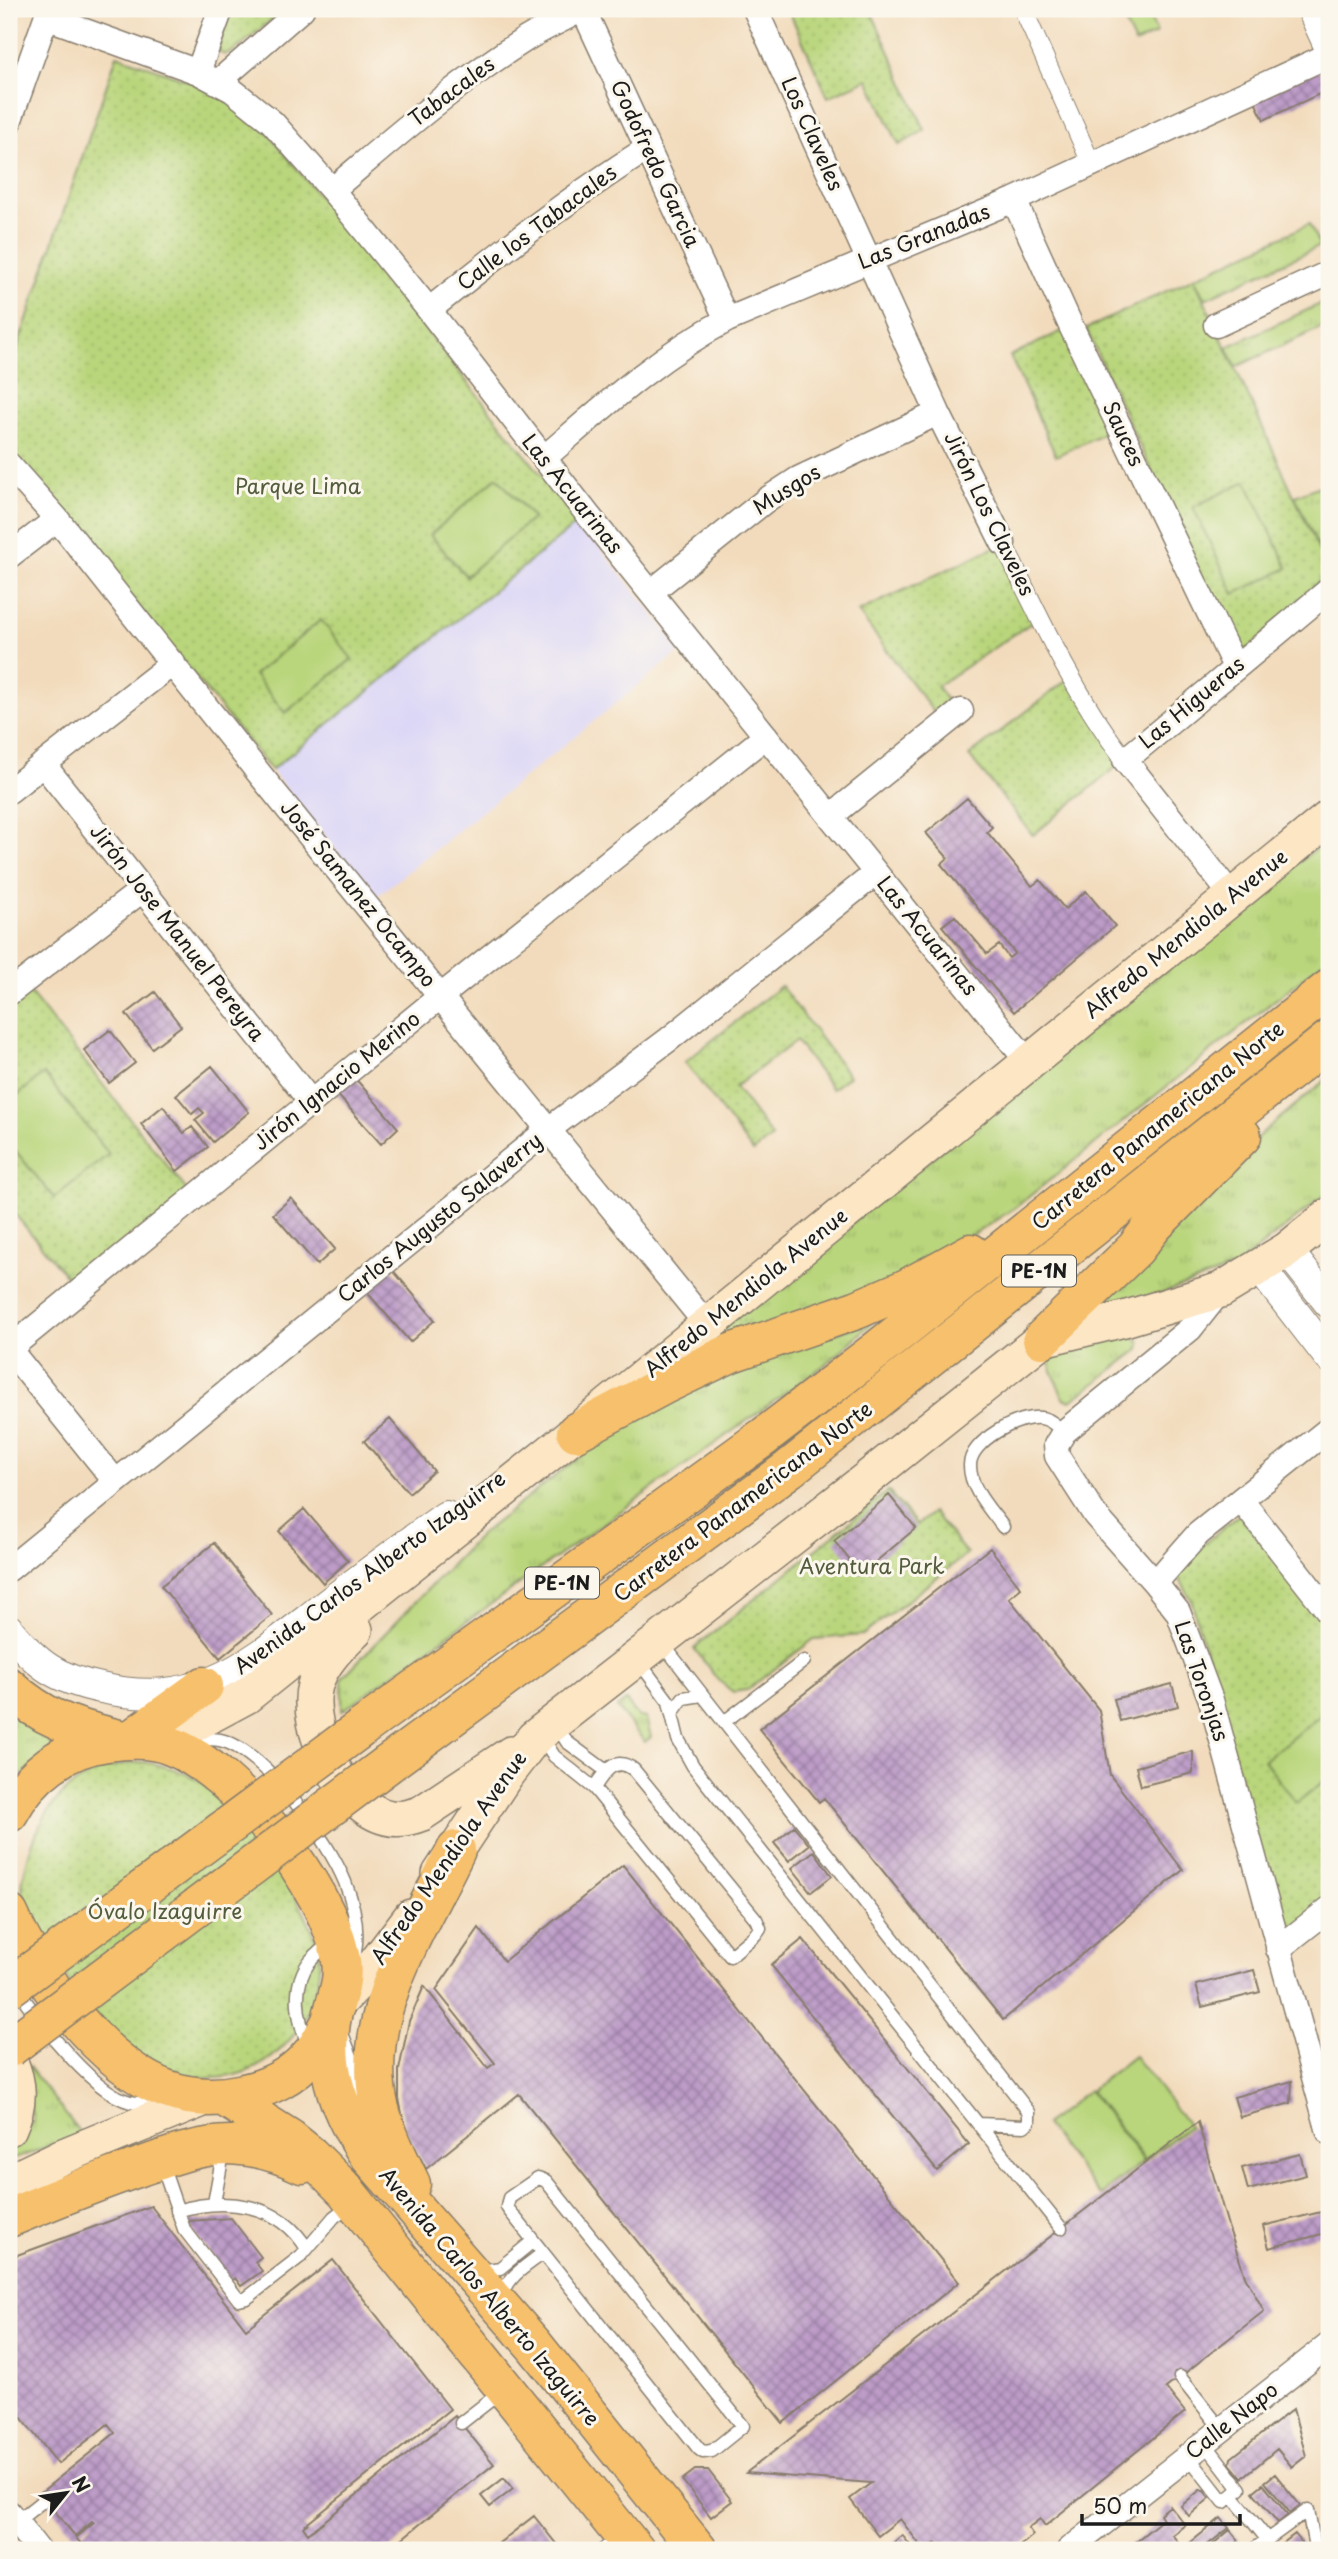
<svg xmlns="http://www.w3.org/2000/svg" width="1338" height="2559" font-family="'Playpen Sans',sans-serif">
<defs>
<pattern id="grass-tufts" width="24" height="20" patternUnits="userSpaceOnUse" patternTransform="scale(1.75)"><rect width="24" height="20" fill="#b9d67c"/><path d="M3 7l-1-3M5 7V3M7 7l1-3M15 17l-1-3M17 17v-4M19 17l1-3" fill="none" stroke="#9eb76b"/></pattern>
<pattern id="park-dots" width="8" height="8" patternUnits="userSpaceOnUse" patternTransform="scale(1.75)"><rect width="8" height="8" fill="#b9d67c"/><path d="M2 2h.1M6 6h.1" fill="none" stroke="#9eb76b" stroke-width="1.8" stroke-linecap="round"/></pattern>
<pattern id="building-cross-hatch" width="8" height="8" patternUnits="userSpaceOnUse" patternTransform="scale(1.75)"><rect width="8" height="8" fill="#bd9cc8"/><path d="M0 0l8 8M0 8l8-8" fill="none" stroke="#997ea2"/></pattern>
</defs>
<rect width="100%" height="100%" fill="#fbf7ec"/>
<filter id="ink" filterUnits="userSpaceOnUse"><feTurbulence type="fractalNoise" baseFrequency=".0143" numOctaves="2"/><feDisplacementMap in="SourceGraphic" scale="14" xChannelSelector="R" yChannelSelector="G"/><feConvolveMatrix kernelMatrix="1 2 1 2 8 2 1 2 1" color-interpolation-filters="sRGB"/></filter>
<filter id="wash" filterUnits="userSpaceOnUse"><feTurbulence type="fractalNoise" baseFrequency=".00686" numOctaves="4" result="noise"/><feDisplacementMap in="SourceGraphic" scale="28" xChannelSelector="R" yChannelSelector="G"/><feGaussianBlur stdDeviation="1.57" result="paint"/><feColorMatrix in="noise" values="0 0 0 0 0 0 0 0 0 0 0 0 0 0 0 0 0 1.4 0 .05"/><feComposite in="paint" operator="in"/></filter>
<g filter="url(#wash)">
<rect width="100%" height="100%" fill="#f2dbbc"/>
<!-- built -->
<path fill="#dbd6f7" d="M579,522L682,650L375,898L271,770Z"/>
<!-- grass -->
<path fill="url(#grass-tufts)" stroke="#6a794c" stroke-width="2" d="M1118,9H1146L1157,33L1135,44Z
M1309,224L1320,246L1205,299L1194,278Z
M1329,300V324L1236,367L1227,347Z
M1329,482V572L1295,496Z
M1329,838V957L1016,1207L911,1275L648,1387Z
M1329,1077V1192L1235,1267L1163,1293L1092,1313L1169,1220L1262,1133Z
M876,1319L830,1361L342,1711V1678L480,1535L653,1399Z
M1130,1335L1139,1340L1140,1345L1138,1350L1071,1401L1063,1398L1049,1363L1061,1350Z
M626,1701L639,1717L646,1718L651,1737L645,1742L617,1708Z
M9,1705L58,1741L12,1785L13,1769L9,1762Z
M29,2067L81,2134L9,2161V2145L33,2121L24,2073Z"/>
<!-- park -->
<path fill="url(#park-dots)" stroke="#6a794c" stroke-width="2" d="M229,9H285L234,51L224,55L218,51Z
M788,9H870L925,130L899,145L868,79L828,97Z
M117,55L195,83L222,96L265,129L579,522L271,770L19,461L9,451V372Z
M1194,278L1329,572L1249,649L1233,648L1086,329Z
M1064,330L1110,430L1056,456L1010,356Z
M1003,543L1040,617L937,686L952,708L938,718L858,612Z
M1071,677L1125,760L1033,835L969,756Z
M22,983L193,1198L79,1292L9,1207V993Z
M781,986L849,1076L832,1089L796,1041L735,1087L772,1137L753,1152L685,1062Z
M888,1491L917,1525L933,1512L967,1554L863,1635L814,1639L747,1690L733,1692L717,1679L694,1648Z
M1242,1512L1329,1624V1900L1283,1937L1191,1599L1174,1569Z
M143,1762C163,1765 181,1770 198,1780C207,1785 214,1794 222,1801C233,1812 246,1822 256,1834C265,1844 271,1858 279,1870C296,1900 320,1930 319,1966C319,2002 299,2035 272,2057C238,2084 183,2085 147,2062C110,2039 79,1996 55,1961C43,1942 27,1923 23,1901C20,1885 25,1869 29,1854C46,1796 83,1765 143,1762Z"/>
<!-- garden -->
<path fill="#b9d67c" stroke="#6a794c" stroke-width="2" d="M497,477L533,518L466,576L430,535Z
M1246,481L1288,568L1234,594L1193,507Z
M321,620L352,659L285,713L254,675Z
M44,1074L109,1154L54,1198L9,1143V1102Z
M1324,1713L1329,1720V1777L1296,1803L1264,1760Z
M1134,2056L1189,2126L1145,2160L1090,2090Z
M1089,2090L1144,2161L1100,2195L1045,2125Z"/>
<g id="blocks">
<!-- building -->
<path fill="url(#building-cross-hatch)" d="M1317,67L1328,90L1264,120L1253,98Z
M967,798L992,827L987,832L1032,886L1040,880L1065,909L1086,891L1115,926L1014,1012L942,926L955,916L987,954L999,945L1009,958L1015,953L941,864L948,858L926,833Z
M155,992L181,1026L152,1048L126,1014Z
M110,1030L135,1063L109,1083L84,1050Z
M212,1066L249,1112L213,1142L195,1120L204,1113L199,1108L192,1114L176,1095Z
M354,1077L398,1128L381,1144L336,1093Z
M163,1106L184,1133L192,1127L208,1147L177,1171L141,1124Z
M291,1198L335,1249L317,1265L273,1214Z
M391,1268L435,1320L410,1342L366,1291Z
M390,1419L434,1471L409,1493L364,1441Z
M889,1495L916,1528L861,1574L834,1541Z
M304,1509L348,1561L323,1583L279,1531Z
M214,1543L272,1615L220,1658L161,1586Z
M990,1548L1021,1588L1009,1598L1099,1710L1110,1775L1183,1870L1003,2020L824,1798L819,1802L759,1729Z
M1172,1684L1178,1706L1120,1721L1114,1699Z
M1193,1751V1773L1141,1786L1136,1767Z
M794,1826L809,1845L789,1861L774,1843Z
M814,1851L832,1876L811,1892L792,1868Z
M623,1865L959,2282L783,2423L519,2094L426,2169L405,2128L399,2099V2070L409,2021L424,1986L488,2068L495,2063L436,1990L479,1928L504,1961Z
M803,1939L969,2144L937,2171L771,1965Z
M1254,1970L1260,1992L1202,2007L1196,1985Z
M1292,2081L1291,2103L1240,2117L1234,2097Z
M1198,2122L1228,2226L1245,2276L1264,2311L1166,2388L1185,2412L1045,2526L1040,2519L1028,2528L1033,2535L1015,2550H942L936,2543L924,2550L900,2519L878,2536L850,2499L871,2483L746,2473Z
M1300,2154L1306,2175L1248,2190L1242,2168Z
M151,2206L246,2329L333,2260L450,2409L303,2527L308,2534L455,2416L494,2464L388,2550H86L76,2538L94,2523L92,2522L75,2536L40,2493L115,2433L108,2424L58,2464L9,2402V2258Z
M1321,2212L1326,2233L1269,2248L1263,2226Z
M231,2218L261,2257L255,2262L262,2271L241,2286L235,2278L231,2281L189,2226V2221Z
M1293,2409L1306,2456L1292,2467L1277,2449L1242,2478L1230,2464L1231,2458Z
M695,2470H708L732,2501L711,2517L682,2480Z
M1275,2474L1300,2505L1290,2513L1265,2482Z
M504,2478L513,2489L490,2507L481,2496Z
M1263,2484L1288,2515L1278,2523L1253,2492Z
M1200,2490L1204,2491L1210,2498L1189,2516L1181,2506Z
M1170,2506L1185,2525L1172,2535L1185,2550H1125L1163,2519L1160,2514Z
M534,2516L561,2550H490Z
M1221,2518L1229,2528L1201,2550H1195L1190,2543Z
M1230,2530L1239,2541L1227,2550H1206Z
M1295,2534L1303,2544L1296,2550H1274Z
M902,2535L914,2550H891L897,2545L894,2542Z"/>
</g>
</g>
<g filter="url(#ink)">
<use href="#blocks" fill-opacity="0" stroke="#877c6c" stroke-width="2"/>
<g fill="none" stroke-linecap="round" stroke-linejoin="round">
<defs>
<path id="service" d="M1003,1527C990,1509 970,1489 970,1466C969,1441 1019,1415 1041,1418C1050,1419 1057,1426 1064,1432
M662,1643L1029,2112V2122L1024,2126L979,2124
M637,1659L669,1702L678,1739L693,1766L1061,2228
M673,1712L683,1698L702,1695
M724,1722L804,1661
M555,1723L567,1742L605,1770
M540,1734L554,1756L594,1788L730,1956L755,1935L760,1928L756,1919L634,1770C615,1755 604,1772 594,1788
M188,1742C198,1740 209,1738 220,1740C264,1749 329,1842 345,1882C355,1907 360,1935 353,1961
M16,1987C37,2019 98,2101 137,2103C146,2104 156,2101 165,2100
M343,2036L352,2059L361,2103
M309,2046C297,2020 291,1986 310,1961C316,1954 324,1948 331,1942
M162,2165L184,2229L239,2300L247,2298L301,2256L334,2217L351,2204
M538,2178L546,2181L743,2426L712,2451L703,2452L699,2449L509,2210L507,2207L509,2198Z
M214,2203L224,2148
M177,2211C224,2197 280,2202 307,2249
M481,2271L500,2268L533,2241
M503,2300C503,2278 527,2266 543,2253
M1180,2377L1222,2430
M461,2423L502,2391
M1188,2456L1224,2502L1240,2489L1205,2443
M1232,2496L1267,2539
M16,2522L45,2499
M603,2550L619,2537
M1253,2550L1308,2510L1314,2542L1320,2550"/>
<path id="pedestrian" d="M1023,9L1091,163
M1003,543C1039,617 1074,694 1125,760"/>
<path id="minor" d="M583,9L727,320
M755,9L938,413L1003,543
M46,17L198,72L232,90L272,122L332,190L429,310L588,515L1028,1062
M198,72L221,9
M218,82L302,9
M9,122L49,9
M332,190C395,137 456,83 526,39C544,28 564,19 583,9
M1014,200L1071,326L1235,667
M429,310C500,253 570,197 647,149
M1216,325L1329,273
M544,458C602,408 658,356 727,320L1014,200L1329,55
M9,465L57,519L262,777L707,1325
M9,556L57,519
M651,592L766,500L798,479L938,413
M43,764L311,1102
M9,791L173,663
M831,816L961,711
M1232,896L1125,760L1329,590
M9,993L142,890
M1221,1290L1190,1329L1064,1432L1056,1445L1057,1456L1095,1515L1155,1583L1178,1612L1211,1700L1329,2132
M9,1349L441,996L766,736
M9,1349L115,1481
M1241,1500L1329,1612
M9,1569L549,1129L668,1040L876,873
M1155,1583L1198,1534L1329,1429
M1278,1949L1329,1909
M9,2513L38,2550
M1069,2550L1329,2345"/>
<path id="tertiary" d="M1312,9L1329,46
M1287,1250L1329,1303
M1260,1268L1329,1357
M9,1630C37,1665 57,1679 101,1688C201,1711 252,1662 326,1605C365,1575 405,1545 446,1516"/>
<path id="secondary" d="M355,1630C339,1646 321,1663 315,1685C303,1728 345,1812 391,1818C402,1820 412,1817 422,1813L511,1754
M147,1741L192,1725L246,1696L576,1432L1329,818
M440,1874L507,1773L534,1738L853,1490L1042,1339L1124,1319L1221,1290L1287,1250L1329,1216
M336,2005L376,1963L411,1917
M9,2060C20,2084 20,2104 9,2128
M9,2182L61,2157L205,2098"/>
<path id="primary" d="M9,1687C43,1719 74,1728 119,1739
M130,1740L204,1686
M9,1813C29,1775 65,1747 108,1742C128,1739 152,1738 171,1746C237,1771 326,1886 340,1955C346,1982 335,1997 331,2022C323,2072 341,2115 369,2156L534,2345L698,2550
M9,1914C35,1975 102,2065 166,2089C190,2098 214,2099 239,2094C267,2089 294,2076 312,2053C320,2044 325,2032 331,2021
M224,2097L289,2138L310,2155L345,2190L635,2550
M411,2184C399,2159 386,2133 379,2105C359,2014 419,1928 456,1850
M9,2218C52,2200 96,2182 140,2167C168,2157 199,2145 229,2145C254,2146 279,2153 302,2164"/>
<path id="motorway" d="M1042,1339L1135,1249L1153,1226L1242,1136
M576,1432L666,1384L731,1353L856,1310L907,1288L971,1253
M360,1729L765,1436L877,1350L1329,989
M388,1764L789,1469L1329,1040"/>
</defs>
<!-- service casing -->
<use href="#service" stroke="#877c6c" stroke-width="15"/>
<!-- pedestrian casing -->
<use href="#pedestrian" stroke="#877c6c" stroke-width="20"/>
<!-- minor casing -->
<use href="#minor" stroke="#877c6c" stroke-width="27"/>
<!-- tertiary casing -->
<use href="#tertiary" stroke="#877c6c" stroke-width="32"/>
<!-- secondary casing -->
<use href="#secondary" stroke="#877c6c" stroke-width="38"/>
<!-- primary casing -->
<use href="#primary" stroke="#877c6c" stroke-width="41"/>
<!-- motorway casing -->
<use href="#motorway" stroke="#877c6c" stroke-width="41"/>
<!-- service -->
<use href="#service" stroke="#fff" stroke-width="12"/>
<!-- pedestrian -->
<use href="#pedestrian" stroke="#fff" stroke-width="18"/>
<!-- minor -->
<use href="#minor" stroke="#fff" stroke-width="24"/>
<!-- tertiary -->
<use href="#tertiary" stroke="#fff" stroke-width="30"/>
<!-- secondary -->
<use href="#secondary" stroke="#fce6c4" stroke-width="35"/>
<!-- primary -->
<use href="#primary" stroke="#f7c06c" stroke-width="38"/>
<!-- motorway -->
<use href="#motorway" stroke="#f7c06c" stroke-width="38"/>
<defs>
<path id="motorway-bridge" d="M9,1988L360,1729
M9,2048L388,1764"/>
</defs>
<!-- motorway-bridge casing -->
<use href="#motorway-bridge" stroke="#877c6c" stroke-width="41" stroke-linecap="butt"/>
<!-- motorway-bridge -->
<use href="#motorway-bridge" stroke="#f7c06c" stroke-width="38"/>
</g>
</g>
<g text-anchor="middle" stroke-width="6" stroke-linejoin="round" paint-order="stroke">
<!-- shield labels -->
<g fill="#fbf7ec" stroke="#5f5e5a" stroke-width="2">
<rect x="1002" y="1255.5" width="74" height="31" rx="5"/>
<rect x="525" y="1567.5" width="74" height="31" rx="5"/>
</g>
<g font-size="19" font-weight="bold" fill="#1c1c1c">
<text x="1039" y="1278">PE-1N</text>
<text x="562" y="1590">PE-1N</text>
</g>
<!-- street labels -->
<g font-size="21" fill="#1c1c1c" stroke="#fbf7ec">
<text transform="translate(452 92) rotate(-37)" y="7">Tabacales</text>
<text transform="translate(812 134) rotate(66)" y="7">Los Claveles</text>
<text transform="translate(655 164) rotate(65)" y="7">Godofredo Garcia</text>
<text transform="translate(537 228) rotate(-37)" y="7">Calle los Tabacales</text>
<text transform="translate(924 237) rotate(-22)" y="7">Las Granadas</text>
<text transform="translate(1123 434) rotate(65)" y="7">Sauces</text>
<text transform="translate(787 490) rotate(-32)" y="7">Musgos</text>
<text transform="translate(572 494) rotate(51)" y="7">Las Acuarinas</text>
<text transform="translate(989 514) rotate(64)" y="7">Jirón Los Claveles</text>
<text transform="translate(1192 703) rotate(-40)" y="7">Las Higueras</text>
<text transform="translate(358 894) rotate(51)" y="7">José Samanez Ocampo</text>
<text transform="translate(177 933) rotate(52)" y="7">Jirón Jose Manuel Pereyra</text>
<text transform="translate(1186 934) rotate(-39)" y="7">Alfredo Mendiola Avenue</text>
<text transform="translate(927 936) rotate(51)" y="7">Las Acuarinas</text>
<text transform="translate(337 1081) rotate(-39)" y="7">Jirón Ignacio Merino</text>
<text transform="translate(1158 1126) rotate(-39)" y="7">Carretera Panamericana Norte</text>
<text transform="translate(440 1218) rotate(-39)" y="7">Carlos Augusto Salaverry</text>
<text transform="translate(746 1293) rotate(-39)" y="7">Alfredo Mendiola Avenue</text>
<text transform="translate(743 1502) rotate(-37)" y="7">Carretera Panamericana Norte</text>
<text transform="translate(370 1573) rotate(-36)" y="7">Avenida Carlos Alberto Izaguirre</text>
<text transform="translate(1201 1681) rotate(71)" y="7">Las Toronjas</text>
<text transform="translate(449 1858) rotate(-55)" y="7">Alfredo Mendiola Avenue</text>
<text transform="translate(489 2297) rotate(50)" y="7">Avenida Carlos Alberto Izaguirre</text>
<text transform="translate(1232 2421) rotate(-38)" y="7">Calle Napo</text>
</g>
<!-- park labels -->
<g font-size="21" fill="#535d3e" stroke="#fbf7ec">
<text x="298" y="494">Parque Lima</text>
<text x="872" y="1574">Aventura Park</text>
<text x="165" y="1919">Óvalo Izaguirre</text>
</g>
</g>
<!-- margin -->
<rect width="1338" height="2559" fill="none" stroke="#fbf7ec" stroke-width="35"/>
<!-- north arrow -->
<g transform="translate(66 2493) rotate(60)" stroke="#fbf7ec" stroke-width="5" paint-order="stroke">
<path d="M0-5L12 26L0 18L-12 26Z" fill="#1c1c1c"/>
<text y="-10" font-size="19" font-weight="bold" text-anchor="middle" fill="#1c1c1c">N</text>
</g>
<!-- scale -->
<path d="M1082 2514v10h158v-10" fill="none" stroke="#1c1c1c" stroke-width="3.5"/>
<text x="1093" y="2514" font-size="21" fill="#1c1c1c" stroke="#fbf7ec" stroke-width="5" paint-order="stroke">50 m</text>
</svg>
